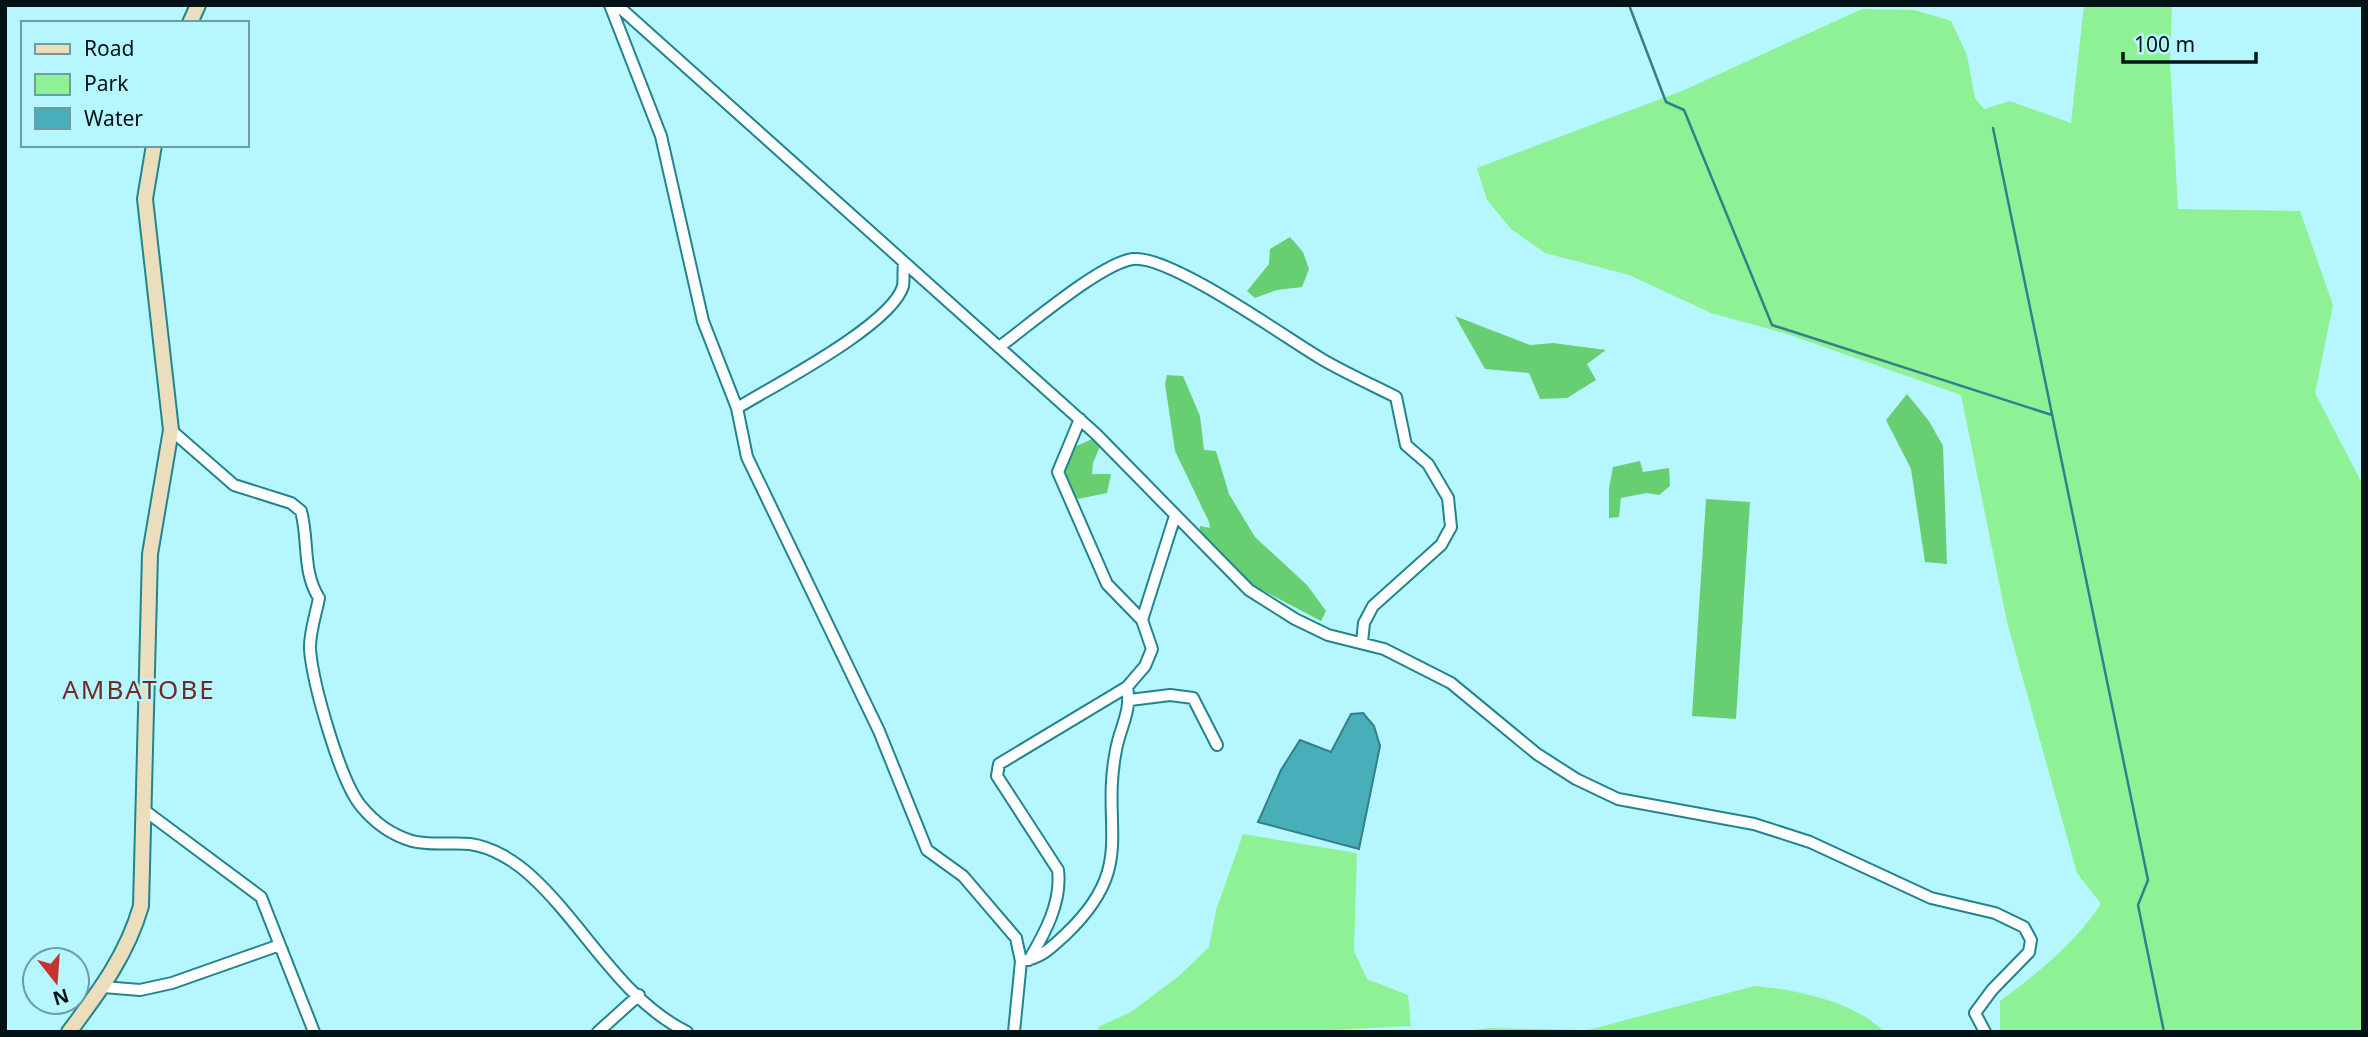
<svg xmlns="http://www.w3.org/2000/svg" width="2368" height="1037" font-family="'Noto Sans',sans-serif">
<rect width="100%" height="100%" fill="#b6f7ff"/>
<!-- green -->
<path fill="#8ff196" d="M2084,5H2172L2170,61L2178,209L2300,211L2333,305L2315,393L2363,485V1032H2000V1001C2039,972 2074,944 2101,904L2077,873L2007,622L1961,395L1784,333L1711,313L1629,275L1545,253L1511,229L1487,200L1477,168L1682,91L1862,9L1915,10L1951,21L1967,55L1975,98L1984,109L2010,101L2071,123Z
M1243,834L1357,853L1354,951L1367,979L1408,995L1411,1026L1293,1032H1099L1098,1027L1131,1012L1179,976L1209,947L1216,910Z
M1754,986C1794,989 1855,1001 1884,1032H1458L1489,1028L1588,1030Z"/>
<!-- forest -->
<path fill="#68ce72" d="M1290,237L1303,252L1309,269L1302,287L1277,290L1255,298L1247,291L1269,264L1270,249Z
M1455,316L1530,345L1553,343L1606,350L1587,364L1596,380L1567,398L1540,399L1529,373L1485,369Z
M1167,375L1183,376L1200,416L1204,450L1216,451L1229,494L1255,537L1307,585L1326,611L1321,621L1256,587L1199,536L1200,526L1210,528L1209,522L1175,451L1165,384Z
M1907,394L1929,421L1943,446L1947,564L1925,562L1911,469L1886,420Z
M1092,439L1101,444L1093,463L1092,474H1111L1107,493L1078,499C1059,483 1063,469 1072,448Z
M1640,461L1643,472L1669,468L1670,486L1659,495L1646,493L1621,498L1619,517L1609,518V488L1613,467Z
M1706,499L1750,502L1736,719L1692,716Z"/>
<!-- water -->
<path fill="#47aeba" stroke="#328089" stroke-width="2" d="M1363,713L1374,726L1380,746L1359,849L1258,822L1281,770L1300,740L1331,752L1351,714Z"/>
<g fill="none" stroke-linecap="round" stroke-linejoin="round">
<!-- stream -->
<path stroke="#328089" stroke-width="2.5" d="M1629,5L1666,102L1684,110L1772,325L2052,415
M1993,128L2148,880L2138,905L2164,1032"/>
<defs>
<path id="street" d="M610,5L661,136L703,321L737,408L747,457L879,731L927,850L963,876L1016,938L1021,961L1014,1032
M617,5L1096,434L1249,590L1295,619L1328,635L1384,649L1451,683L1537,754L1576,779L1618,799L1754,824L1810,842L1931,898L1995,913L2024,927L2031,940L2029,952L1992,990L1975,1013L1985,1032
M999,347C1027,327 1101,263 1133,259C1171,255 1287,339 1325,361C1348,374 1372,385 1396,397L1406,445L1428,464L1448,498L1451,527L1441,545L1373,606L1364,623L1362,642
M737,408C773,386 892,325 903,286C904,280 903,271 904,264
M1080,419L1058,472L1107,584L1142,620
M171,430L234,485L291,503L301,511C309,540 302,572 319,598C316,614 309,634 310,650C313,684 340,781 361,806C374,822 392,835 412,841C431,846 452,842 470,844C492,847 515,861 531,876C584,924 620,999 687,1032
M1130,700L1170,695L1193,698L1217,745
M144,810L261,897L314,1032
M1029,960C1045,933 1062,902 1058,870L997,776L999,764L1127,687
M1021,961C1041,959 1052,947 1066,934C1138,865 1100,830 1116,750C1120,727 1132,711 1127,687L1145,666L1152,649L1142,620L1175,516
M103,987L140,990L172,983L277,946L282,950
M598,1032L639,995"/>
<path id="secondary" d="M190,23L198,5
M69,1032C99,992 127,955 141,906L150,554L171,430L145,199L154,145"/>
</defs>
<!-- street casing -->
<use href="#street" stroke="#22848e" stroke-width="14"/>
<!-- secondary casing -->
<use href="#secondary" stroke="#22848e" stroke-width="18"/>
<!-- street -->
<use href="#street" stroke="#fff" stroke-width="10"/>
<!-- secondary -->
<use href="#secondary" stroke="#ebdebc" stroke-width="14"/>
</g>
<g text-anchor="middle" stroke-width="5" stroke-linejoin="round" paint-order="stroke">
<!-- neighbourhood labels -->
<g font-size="26" letter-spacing="2" fill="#712b27" stroke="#b6f7ff">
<text x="139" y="699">AMBATOBE</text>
</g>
</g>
<!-- border -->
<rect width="2368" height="1037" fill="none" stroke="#001316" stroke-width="14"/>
<!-- legend -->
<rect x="21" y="21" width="228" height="126" fill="#b6f7ff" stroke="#6d9ca2" stroke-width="2"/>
<rect x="35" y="44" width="35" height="10" fill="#ebdebc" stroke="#6d9ca2" stroke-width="2"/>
<text x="84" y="56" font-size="21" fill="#001316">Road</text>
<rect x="35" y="74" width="35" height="21" fill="#8ff196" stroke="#6d9ca2" stroke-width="2"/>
<text x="84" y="91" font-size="21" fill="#001316">Park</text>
<rect x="35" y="108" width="35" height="21" fill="#47aeba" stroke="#6d9ca2" stroke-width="2"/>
<text x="84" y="126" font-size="21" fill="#001316">Water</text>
<!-- north arrow -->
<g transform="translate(56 981) rotate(163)"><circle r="33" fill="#b6f7ff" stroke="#6d9ca2" stroke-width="2"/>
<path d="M0-5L12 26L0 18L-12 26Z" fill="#c23332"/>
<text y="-10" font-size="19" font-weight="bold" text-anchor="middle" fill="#001316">N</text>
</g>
<!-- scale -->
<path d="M2123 52v10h133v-10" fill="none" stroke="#001316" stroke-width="3.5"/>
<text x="2134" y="52" font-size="21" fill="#001316" stroke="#b6f7ff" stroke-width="5" paint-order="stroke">100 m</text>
</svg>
